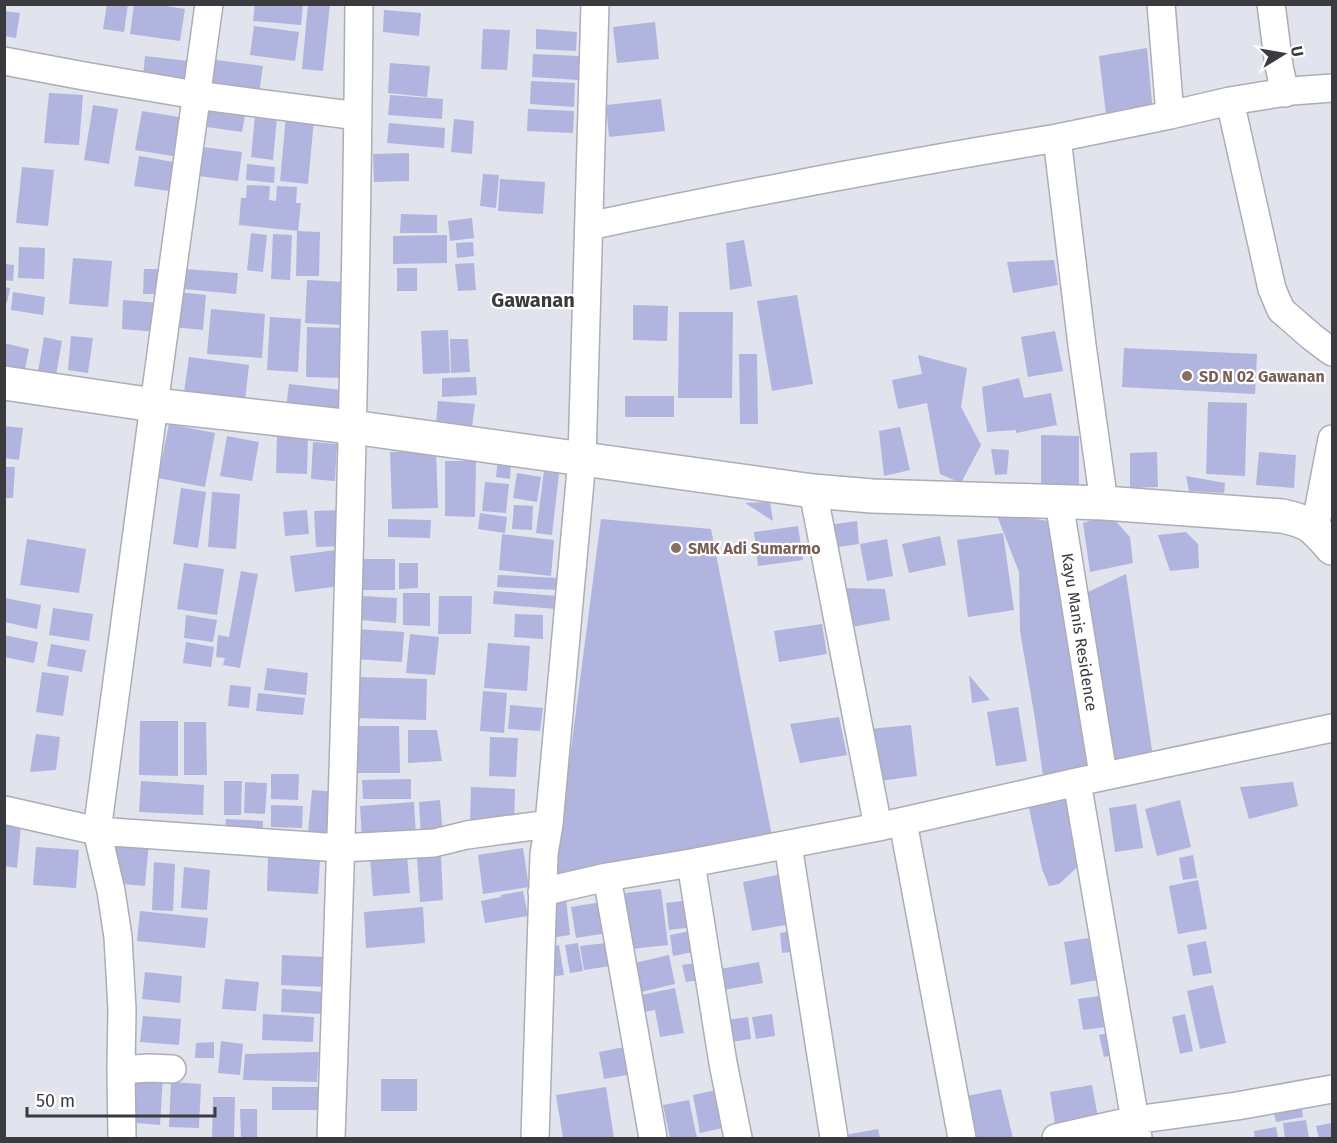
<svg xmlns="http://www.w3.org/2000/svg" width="1337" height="1143" font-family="'Fira Sans',sans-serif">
<rect width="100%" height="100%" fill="#e1e3ed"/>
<!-- building -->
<path fill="#b1b4df" d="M107,4H128L124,32L103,29Z
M134,4H152L185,9L180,41L130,34Z
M255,4H303L301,25L253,21Z
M308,4H330L323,71L302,69Z
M384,10L421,13L419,36L383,32Z
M4,11L20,13L16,38L4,36Z
M655,22L659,59L617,63L613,27Z
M254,26L299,32L295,61L250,55Z
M483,29L510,30L507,70L481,69Z
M536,29L577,32L576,51L536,49Z
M1147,48L1153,113L1107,123L1099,56Z
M533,54L579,56L578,80L532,77Z
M145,56L188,61L185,82L143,76Z
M216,60L263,66L259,94L212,88Z
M390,63L430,66L427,97L388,93Z
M531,81L575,83L574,107L530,104Z
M49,93L83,95L79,145L44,143Z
M390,95L443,99L442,119L388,115Z
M661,99L665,131L609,137L606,105Z
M210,104L246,109L242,132L207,127Z
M93,105L118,109L109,164L84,160Z
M528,109L574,111L573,133L527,131Z
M142,111L185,118L179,157L135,150Z
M255,115L277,117L273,160L251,157Z
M286,116L314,119L308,184L280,181Z
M454,119L474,121L472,154L451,152Z
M389,123L445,128L444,148L387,143Z
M203,147L242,152L238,181L199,176Z
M409,153V181L374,182L373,154Z
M139,156L174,162L169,191L134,186Z
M247,164L275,167L274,183L246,180Z
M22,167L54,170L48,226L16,223Z
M483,174L499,175L496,208L480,206Z
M500,179L545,182L543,214L498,211Z
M247,185L270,186L269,200L276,201L277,186L297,187L296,203H301L298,231L239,225L241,198H246Z
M401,214L437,215V233H400Z
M472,218L474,238L450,241L448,221Z
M297,231L320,232L319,276H296Z
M251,233L267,235L263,272L247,270Z
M273,234L292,235L290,280L271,279Z
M447,235V263L393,264V236Z
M744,240L752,286L730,290L726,243Z
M473,242L474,256L457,258L456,243Z
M19,247L45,248L44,279L18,278Z
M73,258L112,261L108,307L69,304Z
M1054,260L1058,285L1013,293L1007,262Z
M474,263L476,290L458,291L455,264Z
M4,264L14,265L13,281L4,280Z
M397,268H417V291H397Z
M144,269H164L163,294H143Z
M185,269L238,273L236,294L184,289Z
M307,280L346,282L344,325L305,323Z
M4,287L10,288L7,303L4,302Z
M13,292L45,297L43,315L11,310Z
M177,292L206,295L203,330L173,327Z
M797,295L813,384L772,391L757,301Z
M123,300L161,303L159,332L122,329Z
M633,305L668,306L667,341L633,340Z
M211,309L265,314L262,358L207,354Z
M679,312H733L732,398H678Z
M270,317L301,319L298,372L267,370Z
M307,327L344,328L342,378L306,377Z
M448,330L450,373L423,374L421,331Z
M1055,331L1063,371L1028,377L1021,337Z
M71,336L93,338L88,373L68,370Z
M44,337L62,341L56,375L38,372Z
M450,339H468L470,372L451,373Z
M4,343L29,349L24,375L4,371Z
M1124,348L1257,354L1255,394L1122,387Z
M739,354H757L758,424H740Z
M918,355L967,368L961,407L981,445L961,483L940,474L927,403L898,409L892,380L922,374Z
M189,357L249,365L245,400L184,392Z
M476,377L477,395L442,397V378Z
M1019,378L1024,398L1051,393L1057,425L1016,433V430L987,432L982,387Z
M289,384L341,390L339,415L286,409Z
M625,396H674V417H625Z
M438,401L475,404L472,427L436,423Z
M1208,402L1247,403L1245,476L1206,474Z
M169,424L215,433L205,487L158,478Z
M4,426L23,428L19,460L4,458Z
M900,427L910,470L884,476L879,431Z
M277,434L308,435L307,474L276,473Z
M1041,435L1079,436V486L1041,485Z
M227,436L259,442L252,481L220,476Z
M313,442L337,444L335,481L311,479Z
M991,449L1009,450L1007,474L995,475Z
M436,451L438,508L392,509L390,452Z
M1157,452L1158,487L1130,488V453Z
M1259,452L1296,455L1294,488L1256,485Z
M498,458L511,459L510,479L496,477Z
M445,461H476L475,517L445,516Z
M4,467H15L13,498H4Z
M544,471L559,473L552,535L536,533Z
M517,473L541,477L537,502L513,498Z
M1186,476L1225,483L1224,493L1189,491Z
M485,482L509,484L506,513L482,511Z
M181,488L206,492L198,548L173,544Z
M212,492L240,494L236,549L208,547Z
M770,502L773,521L745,503Z
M514,505L533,506L532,530L512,529Z
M307,510L309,534L285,536L283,512Z
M340,510L342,546L316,547L314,511Z
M480,513L507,517L505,533L478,529Z
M996,513L1048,521L1059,571L1090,764L1043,776L1035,719L1020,631L1019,572Z
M1110,515L1130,537L1133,563L1090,572L1083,523Z
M388,519L431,520L430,538L388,537Z
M601,519L711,529L773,841L554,880Z
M857,521L859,544L831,548L828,525Z
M798,526L803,560L758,566L754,532Z
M1186,532L1198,544L1199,568L1170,571L1158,535Z
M1003,533L1014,610L968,617L957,540Z
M502,534L554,540L551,576L499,570Z
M940,536L946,565L909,573L902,544Z
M27,539L86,549L79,593L20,585Z
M887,539L893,576L867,581L860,544Z
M336,550L340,586L295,592L290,556Z
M357,559H395V590H358Z
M184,563L224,569L217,615L177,609Z
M399,563H418V588L399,589Z
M241,571L258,574L240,668L223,665L225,658L216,657L218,635L229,637Z
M1126,574L1153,757L1108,765L1086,593Z
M498,575L559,578L558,590L497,587Z
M842,588L885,589L890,620L851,627Z
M494,591L557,596V609L493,604Z
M403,593H430V626L403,625Z
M362,596L397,598L396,623L360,620Z
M439,596H472L471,634H438Z
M5,598L41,605L37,629L4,622Z
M53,608L93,614L89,641L49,635Z
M515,614L543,615V639L514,637Z
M186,615L217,620L213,642L184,638Z
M822,624L827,654L779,662L774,631Z
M357,629L404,632L402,662L355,659Z
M410,634L439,637L435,675L406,673Z
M4,635L38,642L34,663L4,657Z
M186,642L214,647L211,667L183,663Z
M488,643L530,646L527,691L484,688Z
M51,644L86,650L82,672L47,666Z
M267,668L308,673L306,695L264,690Z
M42,672L69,676L63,716L36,712Z
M969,675L990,700L972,703Z
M358,677L427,679L426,720L356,718Z
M230,685L251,687L249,708L228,706Z
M483,691L507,693L504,733L480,731Z
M258,693L305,698L303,715L256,711Z
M510,705L543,708L540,731L508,729Z
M1018,707L1027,761L996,766L987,712Z
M839,717L847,755L800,763L790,724Z
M140,721H178V776L139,775Z
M184,722H206L207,775H184Z
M911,725L917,776L880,781L870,729Z
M356,726H399L400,773H356Z
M408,730H437L442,761L408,763Z
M36,734L60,737L56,770L30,772Z
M490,737L518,738L516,777L489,776Z
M271,774H299L298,800L271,799Z
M411,779V799H363L362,780Z
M141,781L204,785L203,815L139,812Z
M224,781H242L241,815H224Z
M245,782L267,783L265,814L244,813Z
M1293,782L1298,806L1249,819L1240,787Z
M471,787L515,789L514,827L470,825Z
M312,790L338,792L334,834L308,832Z
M1070,791L1082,863L1059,884L1049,886L1042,869L1028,803Z
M440,800L443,835L421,837L419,802Z
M1180,800L1191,847L1157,856L1145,809Z
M414,802L416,837L362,840L360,806Z
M1136,804L1143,848L1115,852L1109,808Z
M271,805L303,806L302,828L271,827Z
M226,819L263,821L262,833L225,831Z
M4,824L21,825L17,868L4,866Z
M115,840L149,842L145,886L112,883Z
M36,847L79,850L76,888L33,885Z
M523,848L529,887L483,894L478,855Z
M407,855L410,893L373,896L370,858Z
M441,855L443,900L420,902L417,857Z
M1193,855L1197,878L1183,880L1179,858Z
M268,857L320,860L318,894L267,891Z
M154,862L175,864L173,911L152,910Z
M184,867L210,870L207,910L181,908Z
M787,873L796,923L752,931L743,882Z
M1198,880L1207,929L1178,934L1169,886Z
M661,889L668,945L631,949L625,893Z
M523,891L528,916L485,923L481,901L501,897V895Z
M566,899L570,935L550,938L546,901Z
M689,900L693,927L669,930L666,903Z
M608,901L613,932L576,938L571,907Z
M423,907L425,943L366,948L364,912Z
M140,911L208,918L205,948L137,941Z
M695,930L698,951L673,956L670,935Z
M797,930L800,951L782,953L780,933Z
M1101,936L1109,978L1071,985L1064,942Z
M1206,941L1212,973L1193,976L1187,945Z
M614,942L617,965L584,970L580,946Z
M578,943L583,971L570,973L565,945Z
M559,945L564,975L548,977L543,948Z
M282,955L325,957L324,987L281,985Z
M669,955L675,984L641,992L635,963Z
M701,962L705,979L686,982L682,965Z
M759,962L763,983L724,990L720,969Z
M145,972L182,976L180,1003L142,999Z
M225,979L259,982L256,1011L222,1009Z
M1213,985L1226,1043L1200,1049L1187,991Z
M675,988L684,1033L660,1037L655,1010L644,1012L641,995Z
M282,989L325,992L323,1014L281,1012Z
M1107,995L1112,1026L1083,1030L1078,999Z
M263,1014L314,1017L313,1042L262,1040Z
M772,1014L775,1036L756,1039L752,1017Z
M1185,1014L1193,1051L1180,1054L1172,1017Z
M143,1016L181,1019L179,1045L140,1042Z
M748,1017L751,1039L731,1042L727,1020Z
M1118,1031L1122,1053L1104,1057L1099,1035Z
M221,1041L243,1044L240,1075L218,1073Z
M214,1042V1058H195L196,1043Z
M630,1046L634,1074L604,1079L599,1052Z
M319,1052L317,1082L243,1080L245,1054Z
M125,1073L163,1075L160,1125L124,1122Z
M381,1079H417V1111H381Z
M171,1082L201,1084L199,1128L169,1127Z
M1092,1085L1099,1123L1056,1130L1050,1092Z
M272,1087H319V1110H272Z
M606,1087L614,1138H563L556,1095Z
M1001,1089L1013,1138H971L962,1097Z
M716,1090L723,1128L700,1133L693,1095Z
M213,1097H235L234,1138H212Z
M689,1100L697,1138H670L663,1105Z
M1301,1104L1303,1117L1276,1122L1273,1109Z
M240,1109H257V1138H241Z
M1306,1120L1309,1138H1285L1283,1123Z
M1332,1123V1138H1319L1316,1126Z
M1276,1127L1278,1138H1255L1254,1131Z
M878,1129L880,1138H846L845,1135Z"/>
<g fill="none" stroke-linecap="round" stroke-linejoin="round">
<defs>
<path id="minor" d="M1161,4L1170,115
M1271,4L1279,66L1285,93
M4,61L84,76L196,95L358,116
M1230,101L1272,289L1281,310L1312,337L1332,352
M589,226C744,193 901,164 1057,138
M813,491L878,827
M1059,502L1101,762
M1104,503L1082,345L1057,138L1170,115L1230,101L1292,91L1332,88
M1315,528L1332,439
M1077,782L1138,1138
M4,810L97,831L154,405L209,4
M903,822L962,1138
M788,845L834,1138
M691,863L723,1063L738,1138
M607,877L653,1138
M542,892L607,877L691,863L878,827L1077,782L1332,728
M121,1070L149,1068L172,1069
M122,1138L121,1070L122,1009L118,937L111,891L97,831L341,848L434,843L467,835L549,824
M331,1138C344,761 356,383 359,4
M535,1138L544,854L549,824L582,459L595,4
M1056,1138L1135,1120L1237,1106L1332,1089"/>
<path id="tertiary" d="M4,383L154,405L352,427L813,491L872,496L1104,503L1282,516C1310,522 1313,526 1332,548"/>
</defs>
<!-- minor casing -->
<use href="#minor" stroke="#acadb7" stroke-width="30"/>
<!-- tertiary casing -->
<use href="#tertiary" stroke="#acadb7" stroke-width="36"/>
<!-- minor -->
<use href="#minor" stroke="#fff" stroke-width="27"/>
<!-- tertiary -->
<use href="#tertiary" stroke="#fff" stroke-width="33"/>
</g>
<!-- markers -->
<g fill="#8d6e63" stroke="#fff" stroke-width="2">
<circle cx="1187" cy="376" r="6"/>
<circle cx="676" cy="548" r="6"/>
</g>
<g text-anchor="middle" stroke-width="4.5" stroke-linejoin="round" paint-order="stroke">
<!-- education labels -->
<g font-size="16" font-weight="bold" fill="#785e54" stroke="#fff" text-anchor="start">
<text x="1199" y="382">SD N 02 Gawanan</text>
<text x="688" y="554">SMK Adi Sumarmo</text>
</g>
<!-- street labels -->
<g font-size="16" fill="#3b3b3f" stroke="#fff">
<text transform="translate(1080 632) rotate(81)" y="6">Kayu Manis Residence</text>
</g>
<!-- quarter labels -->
<g font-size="20" font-weight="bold" fill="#3b3b3f" stroke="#fff">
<text x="533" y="307">Gawanan</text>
</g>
</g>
<!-- border -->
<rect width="1337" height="1143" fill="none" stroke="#3b3b3f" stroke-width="12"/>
<!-- north arrow -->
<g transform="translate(1283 54) rotate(79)" stroke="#ffffff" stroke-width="4.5" paint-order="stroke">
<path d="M0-4.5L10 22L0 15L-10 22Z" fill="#3b3b3f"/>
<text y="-9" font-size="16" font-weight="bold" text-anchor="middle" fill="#3b3b3f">U</text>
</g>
<!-- scale -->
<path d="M27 1107v9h188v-9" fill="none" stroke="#3b3b3f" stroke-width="3"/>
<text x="36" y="1107" font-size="18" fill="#3b3b3f" stroke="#ffffff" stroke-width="4.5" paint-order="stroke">50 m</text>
</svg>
